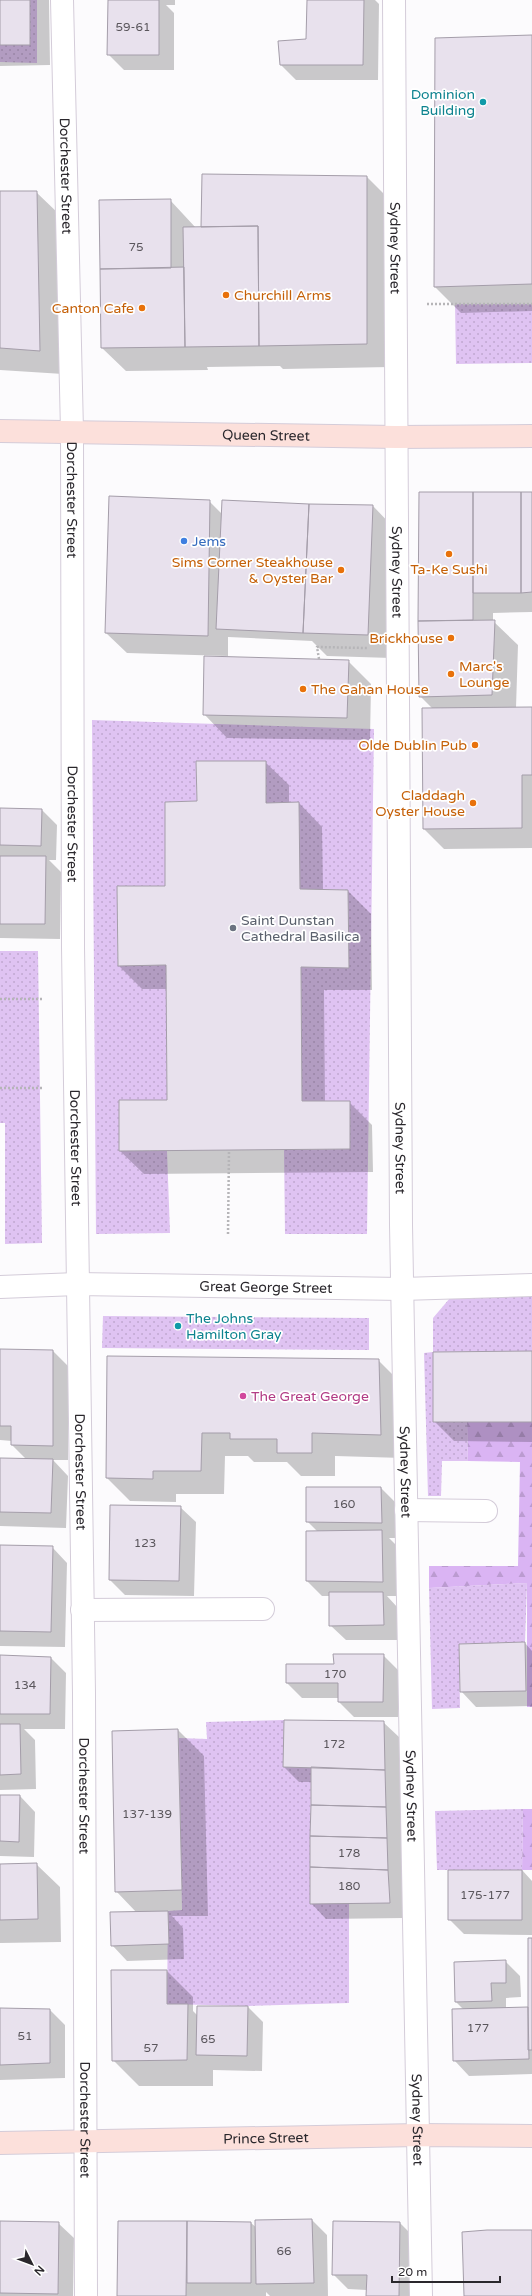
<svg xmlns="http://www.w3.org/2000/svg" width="532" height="2296" font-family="'Varela Round',sans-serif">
<defs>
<pattern id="grass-dots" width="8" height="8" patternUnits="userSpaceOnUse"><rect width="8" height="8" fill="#dfc3f2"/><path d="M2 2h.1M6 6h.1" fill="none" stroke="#c0a8d0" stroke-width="1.8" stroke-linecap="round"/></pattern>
<pattern id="forest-firs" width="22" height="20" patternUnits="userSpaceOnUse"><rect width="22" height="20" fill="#dab4f3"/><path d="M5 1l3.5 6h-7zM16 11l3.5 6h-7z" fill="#bb9bd0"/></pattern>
</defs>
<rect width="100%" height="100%" fill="#fcfbfd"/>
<!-- grass -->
<path fill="url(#grass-dots)" d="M0,0H37V63L0,62Z
M455,304H532V363L456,364Z
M92,720L374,729L367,1234H285L284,1150L350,1149L349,1101H302L301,967H349L348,890L300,889L299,803H266L265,761H196L197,801L165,802V886H117L118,966L166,965L167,1100L119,1101V1151H167L170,1233L96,1234Z
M0,951H38L42,1243L5,1244V1123H0Z
M532,1294V1351L433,1352V1421L467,1422L468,1461H442L441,1496H428L424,1353L433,1352V1318L450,1298Z
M103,1316L369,1318V1350L102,1348Z
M527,1583L525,1642L459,1644L460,1708L432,1709L429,1588Z
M284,1720L283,1767H311L310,1903H349V2003L248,2006L167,2004L168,1911L182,1910L179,1738L207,1739L206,1722Z
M523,1809L522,1870H437L435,1811Z"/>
<!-- forest -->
<path fill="url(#forest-firs)" d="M467,1422H532V1707H527V1583L429,1588V1566H518L520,1462L468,1461Z
M523,1809H532V1870H522Z"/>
<!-- shadow -->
<path fill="#0003" d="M0,0H49L50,65L0,66Z
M109,0H175V5H166L174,13V70H124L108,54Z
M308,0H375L379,4L378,80H296L281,65L307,40Z
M532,36V311L461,313L435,287L436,39Z
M203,175L367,177L390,200V367L283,369L280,366L207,367L208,370L126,371L102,348L170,200L196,228H202Z
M0,191L36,192L60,215L63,374L0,370Z
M532,493V612L493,613V621L518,645L516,708H532V848L444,849L424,829L433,709L420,696L419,620Z
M209,501L222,514L373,506L396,530L391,658L327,656L312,641L228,637V656L127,653L106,633Z
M348,661L371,684L370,740L227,738L204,714Z
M265,762L289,785V803H299L322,827L323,890L348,891L371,914L372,990H324L325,1102H349L372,1125L373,1172L144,1174L120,1151L168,1101L167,989H142L119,966L166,886L198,802Z
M0,809L42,810L57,825L56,860H49L61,872L60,939L0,938Z
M0,1350L53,1351L68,1366V1460H53L68,1476L66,1528L0,1526V1459L27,1460L12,1445V1441L0,1440Z
M532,1352V1442L454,1441L434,1421Z
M108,1357L378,1360L402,1384L403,1458L335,1456V1476H301L287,1462H254L248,1456H225L224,1494H176V1502L130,1501L107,1478Z
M381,1488L396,1503L397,1538H389L397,1546L398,1596H387L398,1608L399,1640H346L330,1625V1596H322L307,1581L318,1532L307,1521Z
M180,1507L196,1522L194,1596L125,1595L110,1580Z
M0,1546L52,1547L67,1563L65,1647L0,1646Z
M525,1643L532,1651V1706L476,1707L461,1691Z
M383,1655L398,1670V1717H354L339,1702V1698H302L287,1683L336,1665Z
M0,1656L51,1658L66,1673L65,1729H24L35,1740L36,1789L0,1790Z
M383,1722L399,1737L404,1918L326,1919L311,1903L312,1782H299L284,1767Z
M178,1730L204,1756L208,1916H172L183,1928L184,1959L127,1961L112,1945L137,1913L116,1891Z
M0,1796H20L35,1812L34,1857L0,1856Z
M36,1864L60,1887L61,1942L0,1943V1865Z
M522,1870L532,1881V1935L464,1934L449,1919Z
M532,1939V2074L469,2076L454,2060L464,2010L456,2002L505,1961L520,1976L521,1997L506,1998V2009L529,2008Z
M167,1971L193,1997V2011L197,2015L248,2007L263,2022L262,2071L213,2070V2086H139L113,2060Z
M0,2009L50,2010L65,2025V2078L0,2080Z
M312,2220L327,2235L328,2296H270L266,2292V2296H118L119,2222L251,2223L257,2228L256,2221Z
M0,2222L58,2223L74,2238L73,2296H0Z
M400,2223L415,2238L414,2296H367V2290L348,2289L333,2274Z"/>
<!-- building -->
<path fill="#e8e1ed" stroke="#a49da9" d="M0,0H30V45H0Z
M108,0H159V55H107Z
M307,0H364L363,65H280L278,41L306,39Z
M532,35V284L434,287L435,38Z
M202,174L367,176V344L259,346L258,226L201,227Z
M0,191H37L40,351L0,348Z
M171,199V268L100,269L99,200Z
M258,226L259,346L185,347L183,227Z
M184,267L185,347L101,348L100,269Z
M419,492H473V620L418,621Z
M473,492H521V593H473Z
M521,492H532V592L521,593Z
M109,496L210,500L208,636L105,633Z
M222,500L309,504L303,633L216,629Z
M309,504L373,505L368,635L303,633Z
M495,620L492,695L419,697L418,621Z
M204,656L349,660L347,718L203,715Z
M532,707V775H522V828L423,829L422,708Z
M196,761H266V803L299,802L300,889L348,890L349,968L301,967L302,1101H350V1149L119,1151V1100H167L166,965L118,966L117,886H165V802L197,801Z
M0,808L42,809L41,846L0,845Z
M0,856H46L45,924H0Z
M0,1349L53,1350V1446L11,1445V1426H0Z
M532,1351V1422H433V1352Z
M107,1356L379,1359L381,1435L312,1433V1453H277V1439H230V1433H202L201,1471H153V1479L106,1478Z
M0,1458L53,1459L51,1513L0,1512Z
M306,1487H381L382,1523L306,1522Z
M110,1505L181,1506L179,1581L109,1580Z
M382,1530L383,1582L306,1581V1531Z
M0,1545L53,1546L51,1632L0,1631Z
M329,1592H383L384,1625L329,1626Z
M525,1642L526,1691L460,1692L459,1644Z
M333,1654H384L383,1702H338V1683H286V1664H334Z
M0,1655L51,1657L50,1714H0Z
M284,1720L384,1721L385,1770L283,1767Z
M0,1724H20L21,1774L0,1775Z
M178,1729L182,1890L115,1892L112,1731Z
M311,1767L385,1770L386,1807L311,1805Z
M0,1795H20L19,1842L0,1841Z
M311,1805L386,1807L387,1838L310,1836Z
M310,1836L387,1838L388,1870L310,1867Z
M37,1863L38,1919L0,1920V1864Z
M310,1867L388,1870L390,1903L310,1904Z
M448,1870H522V1920H448Z
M168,1911L169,1944L111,1946L110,1912Z
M528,1938H532V2050H528Z
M506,1960V1983H491L492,2001L455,2002L454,1962Z
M111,1970H167V2004H188L187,2060L112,2061Z
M197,2006H248L247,2056L196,2055Z
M528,2007L529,2059L453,2061L452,2009Z
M0,2008L50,2009V2063L0,2065Z
M312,2219L314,2283L256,2284L255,2220Z
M0,2221L59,2222L58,2294L0,2293Z
M118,2221H187L186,2296H117Z
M187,2221L251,2222V2283H187Z
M333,2221L400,2222L399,2296H366L367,2275H332Z
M487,2230H532V2296H464L462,2232Z"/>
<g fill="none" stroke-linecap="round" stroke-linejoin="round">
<defs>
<path id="lane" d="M406,1510L486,1511
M82,1610L263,1609"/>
<g id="street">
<path id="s1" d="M62,0L72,431L73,947L84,1693L86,2296"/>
<path id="s2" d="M394,0L401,1225L421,2296"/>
<path id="s3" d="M0,1287L77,1284L402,1289L532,1285"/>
</g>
<g id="secondary">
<path id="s4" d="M0,431L396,437L532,436"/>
<path id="s5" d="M0,2143L418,2135L532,2136"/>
</g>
</defs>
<!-- lane casing -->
<use href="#lane" stroke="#d4ccd9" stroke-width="24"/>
<!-- street casing -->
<use href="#street" stroke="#d4ccd9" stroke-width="24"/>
<!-- secondary casing -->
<use href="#secondary" stroke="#d4ccd9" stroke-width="24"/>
<!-- path -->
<path stroke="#b6b5b8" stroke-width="2.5" stroke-dasharray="2 2" stroke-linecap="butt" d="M427,304H532
M319,659L317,647L367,648
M0,999H44
M0,1088H44
M228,1234L229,1150"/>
<!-- lane -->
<use href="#lane" stroke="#fff" stroke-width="22"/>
<!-- street -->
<use href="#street" stroke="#fff" stroke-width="22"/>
<!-- secondary -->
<use href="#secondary" stroke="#fce0db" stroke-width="22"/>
</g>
<!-- markers -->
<g fill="#0f9aa8" stroke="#fff" stroke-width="1.5">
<circle cx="483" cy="102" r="4"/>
<circle cx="178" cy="1326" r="4"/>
</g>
<g fill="#e8710a" stroke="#fff" stroke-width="1.5">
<circle cx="226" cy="295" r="4"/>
<circle cx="142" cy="308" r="4"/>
<circle cx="449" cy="554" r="4"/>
<circle cx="341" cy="570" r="4"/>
<circle cx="451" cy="638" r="4"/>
<circle cx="451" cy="674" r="4"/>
<circle cx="303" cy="689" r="4"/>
<circle cx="475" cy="745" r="4"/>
<circle cx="473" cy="803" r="4"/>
</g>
<circle fill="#3f7fe0" stroke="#fff" stroke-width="1.5" cx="184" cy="541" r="4"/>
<circle fill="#6b7280" stroke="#fff" stroke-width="1.5" cx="233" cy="928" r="4"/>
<circle fill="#d1479c" stroke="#fff" stroke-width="1.5" cx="243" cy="1396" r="4"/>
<g text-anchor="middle" stroke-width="3.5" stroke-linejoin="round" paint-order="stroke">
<!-- number labels -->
<g font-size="12" fill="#5a565c">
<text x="133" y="31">59-61</text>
<text x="136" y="251">75</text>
<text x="344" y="1508">160</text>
<text x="145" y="1547">123</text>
<text x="335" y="1678">170</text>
<text x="25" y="1689">134</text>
<text x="334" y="1748">172</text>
<text x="147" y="1818">137-139</text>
<text x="349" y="1857">178</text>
<text x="349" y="1890">180</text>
<text x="485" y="1899">175-177</text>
<text x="478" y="2032">177</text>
<text x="25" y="2040">51</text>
<text x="208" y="2043">65</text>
<text x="151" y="2052">57</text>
<text x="284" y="2255">66</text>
</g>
<!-- culture labels -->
<g font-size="14" fill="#0d838f" stroke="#fff" text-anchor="end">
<text x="475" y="99">Dominion<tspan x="475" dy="16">Building</tspan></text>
<text x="186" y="1323" text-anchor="start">The Johns<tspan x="186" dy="16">Hamilton Gray</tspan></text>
</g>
<!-- street labels -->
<g font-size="14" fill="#2a272c" stroke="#fff">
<text dy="5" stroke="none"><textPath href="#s1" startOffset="176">Dorchester Street</textPath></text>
<text dy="5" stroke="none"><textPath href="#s2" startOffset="248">Sydney Street</textPath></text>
<text dy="5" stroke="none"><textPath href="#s4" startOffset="266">Queen Street</textPath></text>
<text dy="5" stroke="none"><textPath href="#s1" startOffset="500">Dorchester Street</textPath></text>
<text dy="5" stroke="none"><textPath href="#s2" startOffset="572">Sydney Street</textPath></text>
<text dy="5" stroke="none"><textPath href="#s1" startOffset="824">Dorchester Street</textPath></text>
<text dy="5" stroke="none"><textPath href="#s1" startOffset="1148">Dorchester Street</textPath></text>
<text dy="5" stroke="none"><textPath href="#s2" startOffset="1148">Sydney Street</textPath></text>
<text dy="5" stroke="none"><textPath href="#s3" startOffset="266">Great George Street</textPath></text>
<text dy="5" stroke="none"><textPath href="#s1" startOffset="1472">Dorchester Street</textPath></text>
<text dy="5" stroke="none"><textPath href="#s2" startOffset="1472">Sydney Street</textPath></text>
<text dy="5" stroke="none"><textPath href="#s1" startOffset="1796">Dorchester Street</textPath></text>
<text dy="5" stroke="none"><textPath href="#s2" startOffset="1796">Sydney Street</textPath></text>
<text dy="5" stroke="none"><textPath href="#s1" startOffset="2120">Dorchester Street</textPath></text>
<text dy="5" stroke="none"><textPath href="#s2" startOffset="2120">Sydney Street</textPath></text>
<text dy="5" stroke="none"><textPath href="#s5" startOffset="266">Prince Street</textPath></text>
</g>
<!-- food labels -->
<g font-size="14" fill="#c56008" stroke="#fff" text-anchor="end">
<text x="234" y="300" text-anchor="start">Churchill Arms</text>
<text x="134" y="313">Canton Cafe</text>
<text x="333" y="567">Sims Corner Steakhouse<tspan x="333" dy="16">&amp; Oyster Bar</tspan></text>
<text x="449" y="574" text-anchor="middle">Ta-Ke Sushi</text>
<text x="443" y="643">Brickhouse</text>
<text x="459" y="671" text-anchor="start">Marc's<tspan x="459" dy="16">Lounge</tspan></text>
<text x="311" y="694" text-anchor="start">The Gahan House</text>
<text x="467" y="750">Olde Dublin Pub</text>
<text x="465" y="800">Claddagh<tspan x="465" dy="16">Oyster House</tspan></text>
</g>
<!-- shop labels -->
<g font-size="14" fill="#366cbe" stroke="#fff" text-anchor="start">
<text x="192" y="546">Jems</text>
</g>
<!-- worship labels -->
<g font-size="14" fill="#5b616d" stroke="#fff" text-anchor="start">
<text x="241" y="925">Saint Dunstan<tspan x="241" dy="16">Cathedral Basilica</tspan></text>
</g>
<!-- hotel labels -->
<g font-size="14" fill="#b23c85" stroke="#fff" text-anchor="start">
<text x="251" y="1401">The Great George</text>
</g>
</g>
<!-- north arrow -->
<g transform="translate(32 2264) rotate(132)" stroke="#ffffff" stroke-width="3" paint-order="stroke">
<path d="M0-3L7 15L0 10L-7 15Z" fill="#2a272c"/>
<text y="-6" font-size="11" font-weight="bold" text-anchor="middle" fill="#2a272c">N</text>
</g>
<!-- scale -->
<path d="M392 2276v6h108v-6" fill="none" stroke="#2a272c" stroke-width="2"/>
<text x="398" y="2276" font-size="12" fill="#2a272c" stroke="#ffffff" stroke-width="3" paint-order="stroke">20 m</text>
</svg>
